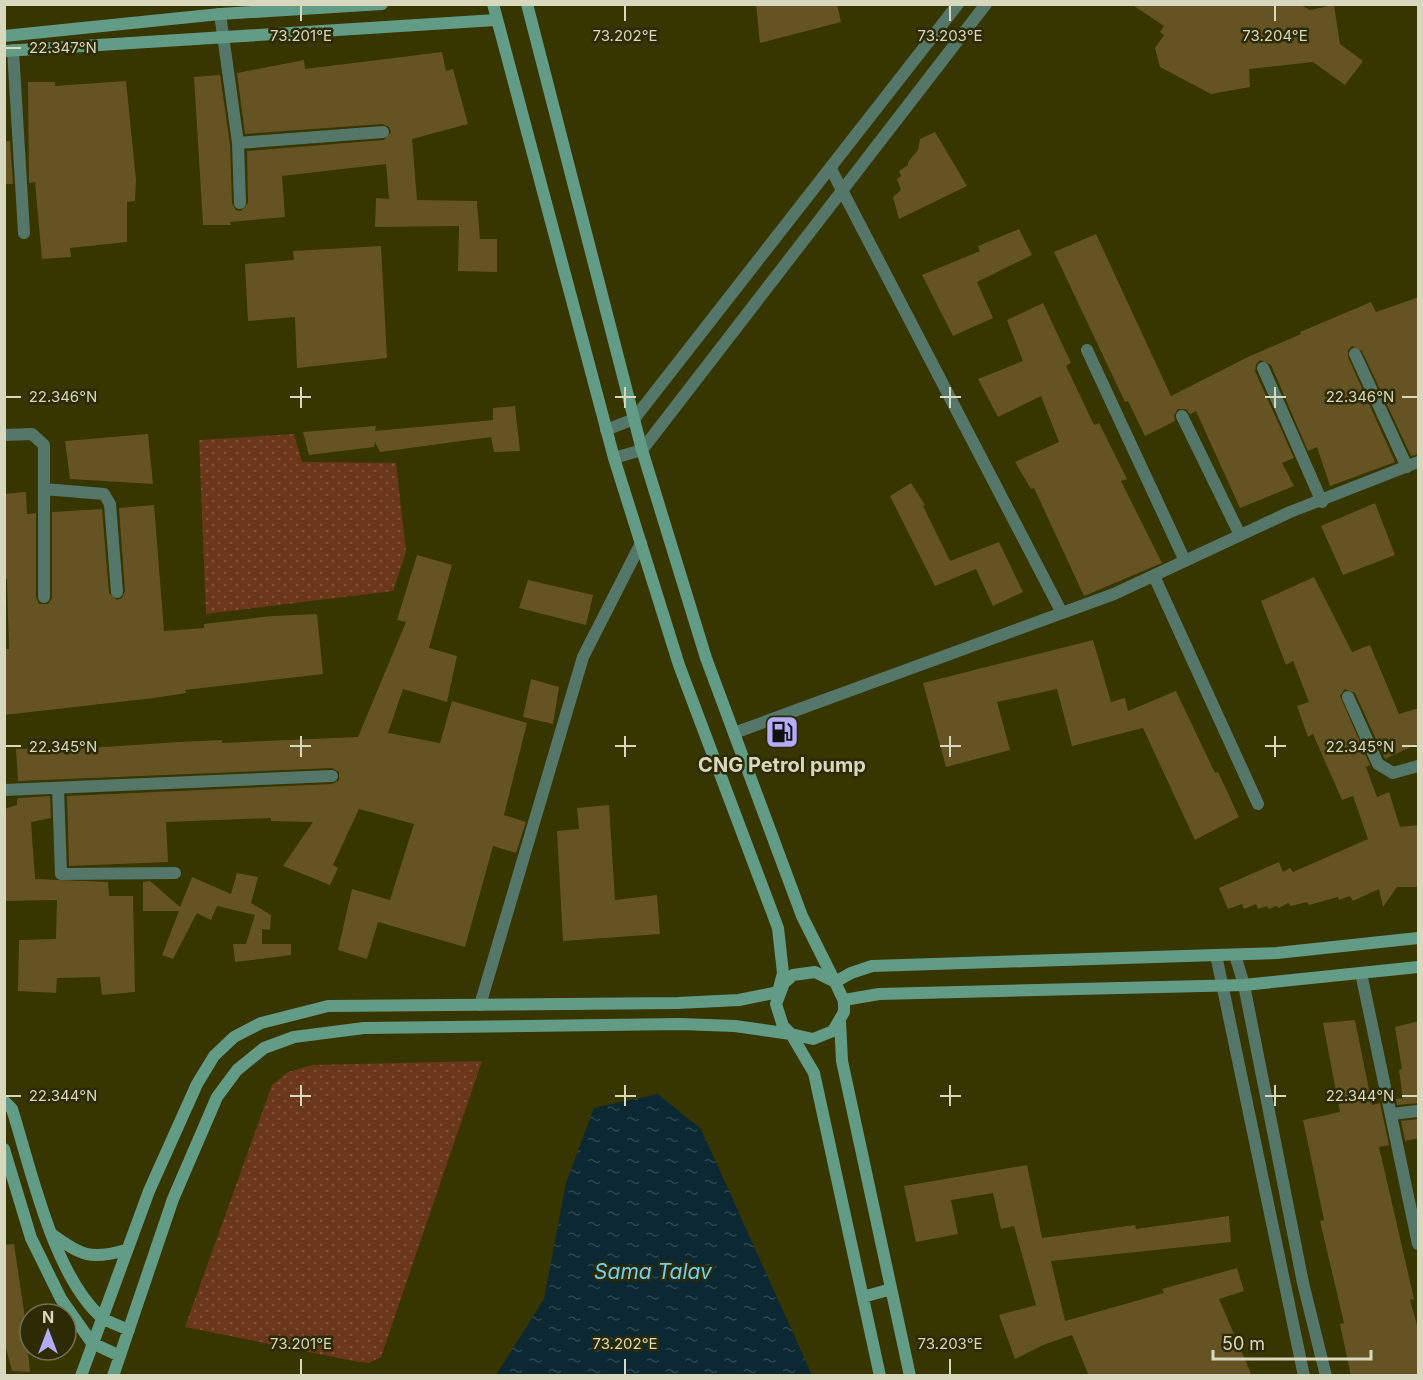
<svg xmlns="http://www.w3.org/2000/svg" width="1423" height="1380" font-family="Inter,sans-serif">
<defs>
<pattern id="park-dots" width="8" height="8" patternUnits="userSpaceOnUse" patternTransform="scale(1.5)"><rect width="8" height="8" fill="#6a371b"/><path d="M2 2h.1M6 6h.1" fill="none" stroke="#7f533a" stroke-width="1.8" stroke-linecap="round"/></pattern>
<pattern id="water-ripples" width="26" height="14" patternUnits="userSpaceOnUse" patternTransform="scale(1.5)"><rect width="26" height="14" fill="#0b2833"/><path d="M2 4q2-2 4 0t4 0M15 11q2-2 4 0t4 0" fill="none" stroke="#2e464f"/></pattern>
</defs>
<rect width="100%" height="100%" fill="#373500"/>
<!-- park -->
<path fill="url(#park-dots)" d="M294,434L302,462L396,463L406,552L393,591L206,614L199,440Z
M482,1061L381,1357L369,1363L359,1362L185,1327L272,1085L288,1072L313,1065Z"/>
<!-- water -->
<path fill="url(#water-ripples)" d="M658,1094L701,1129L812,1375H496L544,1299L566,1183L594,1108Z"/>
<!-- building -->
<path fill="#655324" d="M756,4H837L841,22L760,43Z
M1131,4H1299L1310,10L1334,5L1340,44L1363,61L1345,85L1313,62L1249,69L1250,87L1211,94L1160,67L1155,48L1164,35L1160,32L1164,26Z
M442,52L446,71L453,69L468,124L412,139L417,200L477,201L480,239H497V272L458,271L459,226L375,227L376,198L389,199L386,164L282,176L285,217L230,222L231,225H203L194,77L220,75L230,144L232,203L236,210L241,211L248,203L247,151L384,140L391,132L389,127L382,124L245,134L237,73L304,60L305,69Z
M126,81L136,180L135,201L127,202V242L70,248L71,257L42,259L35,182L29,183L28,82H55V86Z
M935,132L967,186L899,219L893,197L901,190L897,179L901,176L899,171L908,165V162L918,150L920,139Z
M4,141H10L13,184H4Z
M1019,229L1032,255L977,282L993,318L953,336L922,275L980,251L978,246Z
M1096,234L1171,396L1248,357L1301,334L1300,332L1371,302L1376,312L1419,297V454L1411,456L1362,351L1352,346L1348,350V357L1395,462L1330,486L1317,447L1308,451L1271,365L1260,360L1256,364L1255,371L1294,458L1282,463L1294,486L1240,508L1196,411L1190,414L1186,409H1178L1174,415L1175,421L1145,436L1128,401L1125,402L1054,252Z
M381,246L387,358L297,368L295,317L248,321L245,264L294,260L293,251Z
M1043,303L1071,363L1066,366L1094,425L1099,423L1127,479L1121,481L1162,563L1084,596L1034,488L1031,489L1015,462L1059,442L1041,396L998,417L978,379L1023,361L1007,320Z
M515,406L520,451L494,452L491,437L380,452L375,442L374,447L309,455L303,432L376,426L375,431L493,420V408Z
M148,434L153,484L70,479L65,441Z
M911,483L925,505L923,506L950,561L999,542L1023,592L993,606L976,569L935,586L890,496Z
M26,492L27,514L36,513V597L39,604H48L52,598V512L102,509L109,593L117,600L122,598L125,591L119,508L154,505L164,631L204,628V624L272,616L317,614L323,674L185,690L186,693L154,698L4,715L6,649H9L7,579H4V494Z
M1375,503L1395,555L1343,575L1321,526Z
M417,555L452,565L429,648L457,656L447,702L403,689L388,733L440,743L452,701L527,723L504,815L526,822L516,853L493,846L465,947L378,922L367,959L338,950L352,889L390,900L414,824L359,809L333,865L338,868L330,885L283,866L313,822L271,821V818L166,822L168,862L69,866L67,796L332,784L339,780V772L332,768L18,781L16,749L59,748V750L179,742L222,740V743L358,737L406,622L397,620Z
M1314,577L1352,652L1370,645L1399,714L1419,708V743L1385,759L1355,693L1345,689L1340,696L1370,765L1366,767L1377,797L1389,792L1400,827L1419,825V887H1397L1383,907L1379,889L1353,901L1350,896L1339,900L1338,897L1309,905L1307,902L1291,906L1288,903L1279,908L1276,906L1269,909L1267,906L1258,909L1256,904L1244,909L1242,904L1228,909L1219,888L1279,862L1283,872L1290,868L1293,872L1368,839L1353,796L1342,800L1313,734L1308,737L1297,706L1309,702L1293,661L1286,665L1261,601Z
M528,580L593,595L586,625L519,608Z
M1093,640L1111,702L1125,698L1128,711L1176,691L1215,773L1218,772L1239,817L1195,840L1143,728L1072,746L1057,689L997,702L1010,750L946,767L923,683Z
M531,679L559,687L553,724L523,717Z
M50,796L51,818L31,822L35,879L108,882L109,896H133L135,992L102,995L100,977L57,978L56,993L18,991L19,940L56,939L57,900L4,901V809L17,805V799L19,798Z
M609,805L615,900L657,895L660,934L563,941L557,831L579,829L577,808Z
M237,873L258,877L251,903L271,915L270,930L262,929V944H291V955L235,962L233,944H246L255,915L217,906L211,920L197,913L173,959L162,955L179,911H143V882L150,881L180,907L192,877L231,894Z
M1355,1020L1372,1105L1380,1103L1389,1145L1379,1147L1414,1299L1410,1300L1419,1332V1376H1351L1340,1324L1344,1323L1320,1221L1324,1220L1303,1120L1340,1112L1323,1023Z
M1419,1021V1103L1397,1105L1396,1099L1403,1098L1399,1070L1402,1069L1395,1027Z
M1419,1119V1138L1405,1141L1401,1121Z
M1027,1165L1042,1238L1135,1225L1136,1229L1229,1216L1231,1242L1051,1261L1065,1321L1164,1293L1162,1289L1237,1268L1244,1291L1219,1299L1252,1376H1089L1072,1335L1043,1345L1015,1359L999,1315L1036,1305L1014,1226L1001,1229L993,1193L951,1200L958,1234L916,1242L904,1186Z
M14,1244L24,1311L30,1372L12,1371L4,1340V1245Z"/>
<g fill="none" stroke-linecap="round" stroke-linejoin="round">
<!-- street -->
<path stroke="#547769" stroke-width="12" d="M220,14L238,143L240,203
M13,50L24,233
M238,143L383,132
M831,169L1062,613
M1087,350L1185,561
M1355,354L1407,467
M1263,368L1322,502
M1182,416L1240,535
M606,430L634,419L958,4
M4,435L32,434L44,445V597
M614,458L642,450L986,4
M44,489L104,494L110,504L117,592
M1154,576L1258,804
M1348,697L1378,764L1393,773L1418,766
M734,733L1114,594L1290,512L1418,462
M58,788L61,874L175,873
M4,790L332,776
M1216,955L1304,1376
M1235,955L1244,985L1303,1283L1326,1376
M1361,973L1418,1244
M480,1005L583,657L641,543
M1391,1114L1418,1111"/>
<!-- secondary -->
<path stroke="#639c86" stroke-width="12" d="M527,4L642,450L706,658L802,916L835,982L851,973L872,966L1277,953L1418,938
M4,36L220,14L382,4
M4,51L496,20
M844,1000L879,994L1244,985L1418,967
M840,1022L842,1061L910,1376
M4,1101L12,1109C31,1169 53,1273 100,1316C107,1322 120,1326 129,1330
M4,1149L31,1238L61,1299L92,1343L120,1356
M53,1235C82,1256 91,1260 126,1250
M863,1297L891,1289
M81,1376L149,1191L197,1084L214,1056L234,1037L261,1023L328,1006L677,1003L739,1000L778,992L783,973L778,928L679,665L614,458L493,4
M113,1376L173,1199L217,1097L237,1070L264,1048L294,1037L364,1028L680,1024L735,1026L791,1034L813,1039L833,1031L844,1012V1001L835,982L815,972L793,975L784,983L776,1004L783,1026L791,1034L814,1073L880,1376"/>
</g>
<!-- ticks -->
<path fill="none" stroke="#d8d8bf" stroke-width="2" d="M301,6V21M625,6V21M950,6V21M1275,6V21M6,48H21M301,387V408M625,387V408M950,387V408M1275,387V408M6,397H21M290,397H311M615,397H636M940,397H961M1265,397H1286M1402,397H1417M301,736V757M625,736V757M950,736V757M1275,736V757M6,746H21M290,746H311M615,746H636M940,746H961M1265,746H1286M1402,746H1417M301,1085V1106M625,1085V1106M950,1085V1106M1275,1085V1106M6,1096H21M290,1096H311M615,1096H636M940,1096H961M1265,1096H1286M1402,1096H1417M301,1359V1374M625,1359V1374M950,1359V1374"/>
<!-- icons -->
<defs>
<symbol id="fuel-square" viewBox="-11 -11 22 22"><rect x="-9" y="-9" width="18" height="18" rx="4" fill="#b3acf9" stroke="#2c2b05"/><path d="M-5.5-6h7V0h2V4h1.3V-2.5L3-4.5l.8-.8L6-3V5H2.5V1h-1V6h-7ZM-4.2-4.7v3.2H.2V-4.7Z" fill="#111"/></symbol>
</defs>
<g fill-rule="evenodd">
<use href="#fuel-square" x="763" y="713" width="38" height="38"/>
</g>
<g text-anchor="middle" stroke-width="5" stroke-linejoin="round" paint-order="stroke">
<!-- poi labels -->
<g font-size="20" font-weight="bold" fill="#d8d8bf" stroke="#2c2b05">
<text x="782" y="772">CNG Petrol pump</text>
</g>
<!-- water labels -->
<g font-size="21" font-style="italic" fill="#71cef6" stroke="#2c2b05">
<text x="653" y="1279">Sama Talav</text>
</g>
</g>
<g font-size="15" text-anchor="middle" fill="#d8d8bf" stroke="#2c2b05" stroke-width="5" stroke-linejoin="round" paint-order="stroke">
<text x="301" y="41">73.201°E</text>
<text x="625" y="41">73.202°E</text>
<text x="950" y="41">73.203°E</text>
<text x="1275" y="41">73.204°E</text>
<text x="63" y="53">22.347°N</text>
<text x="63" y="402">22.346°N</text>
<text x="1360" y="402">22.346°N</text>
<text x="63" y="752">22.345°N</text>
<text x="1360" y="752">22.345°N</text>
<text x="63" y="1101">22.344°N</text>
<text x="1360" y="1101">22.344°N</text>
<text x="301" y="1349">73.201°E</text>
<text x="625" y="1349">73.202°E</text>
<text x="950" y="1349">73.203°E</text>
</g>
<!-- border -->
<rect width="1423" height="1380" fill="none" stroke="#d8d8bf" stroke-width="12"/>
<!-- north arrow -->
<g transform="translate(48 1332)"><circle r="28" fill="#2c2b05" stroke="#71704f" stroke-width="1.5"/>
<path d="M0-4.5L10 22L0 15L-10 22Z" fill="#b3acf9"/>
<text y="-9" font-size="16" font-weight="bold" text-anchor="middle" fill="#d8d8bf">N</text>
</g>
<!-- scale -->
<path d="M1213 1350v9h158v-9" fill="none" stroke="#d8d8bf" stroke-width="3"/>
<text x="1222" y="1350" font-size="18" fill="#d8d8bf" stroke="#2c2b05" stroke-width="4.5" paint-order="stroke">50 m</text>
</svg>
